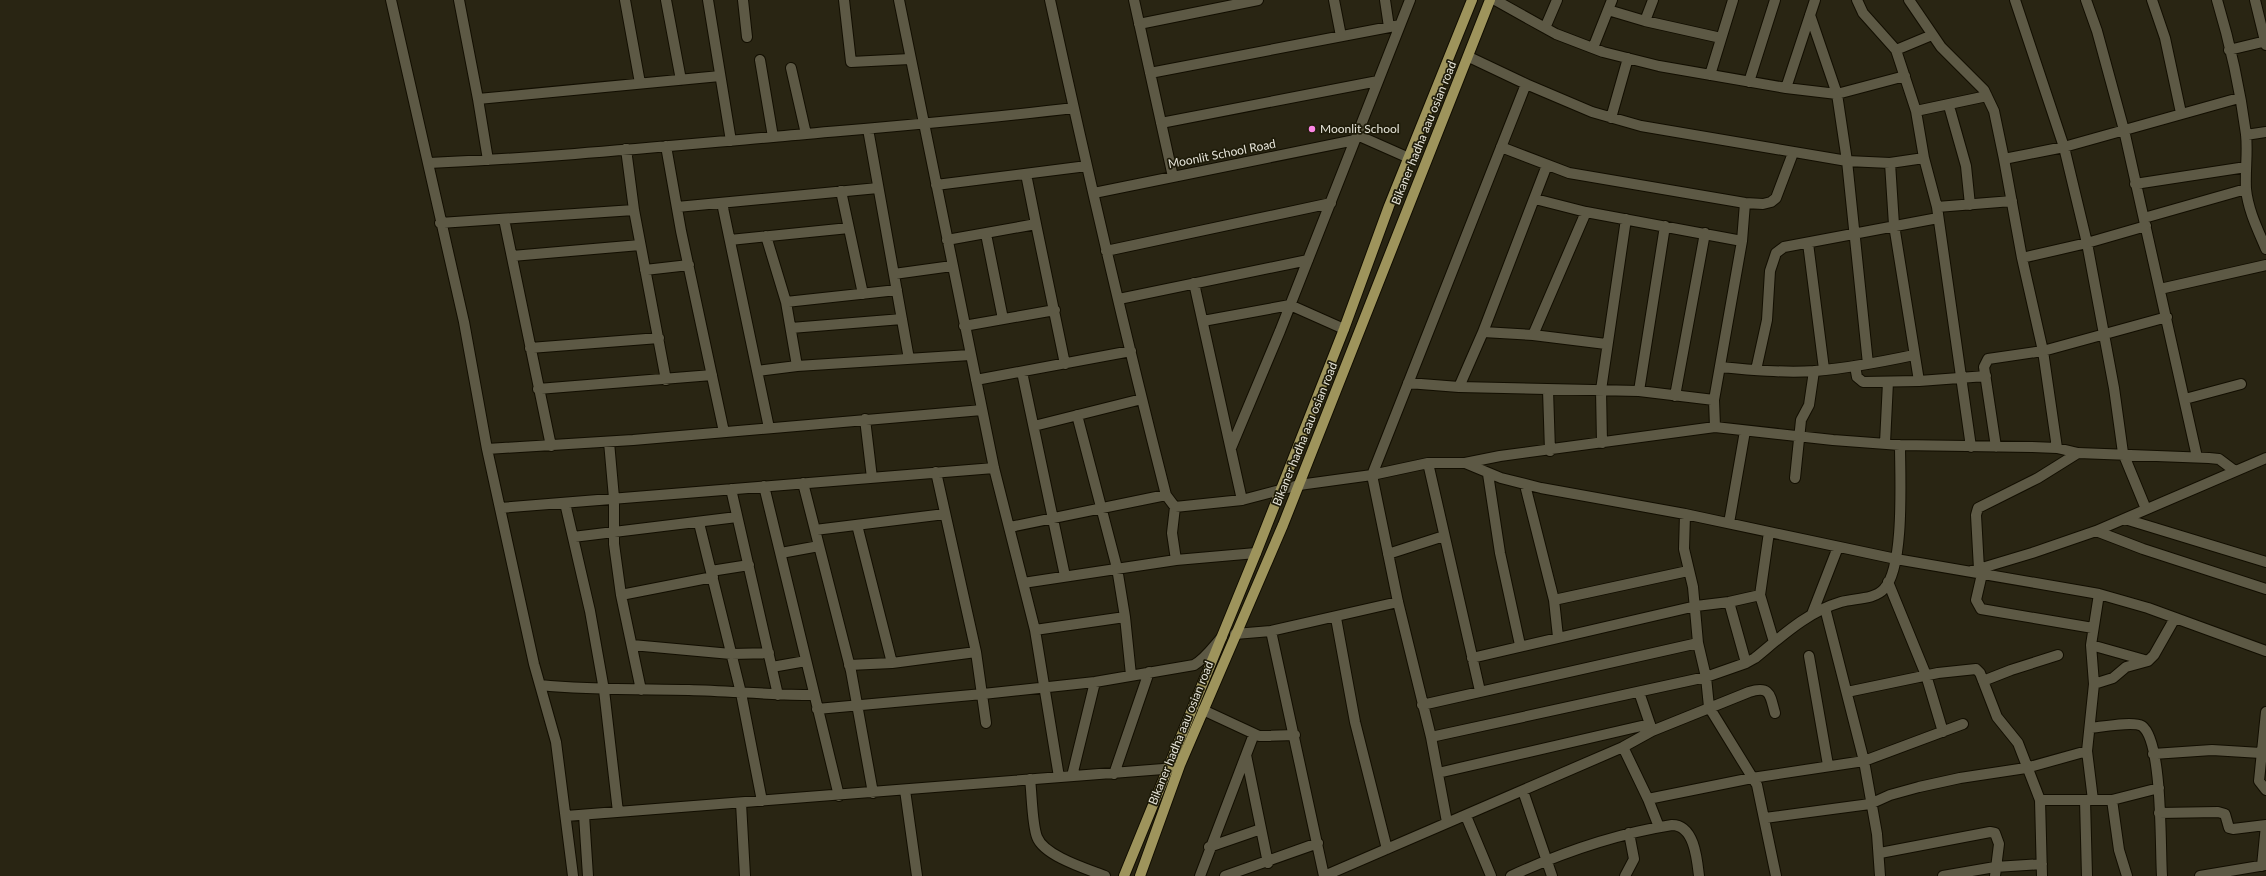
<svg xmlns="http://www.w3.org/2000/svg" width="2266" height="876" font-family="Lato,sans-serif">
<rect width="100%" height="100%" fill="#292513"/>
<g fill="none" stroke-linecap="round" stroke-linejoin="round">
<defs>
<path id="minor" d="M391,0L464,322L487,449L534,664L556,742L573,876
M459,0L478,99L488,160
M625,0L640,83
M666,0L681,80
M708,0L731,141
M743,0L747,37
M844,0L851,62L910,59
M899,0L994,468L1035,630L1059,777
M1050,0C1086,165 1124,330 1166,495L1175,507L1242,500L1299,485L1372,475L1428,463H1465L1501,478L1541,488L1685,514L1896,559L2099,594L2148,608L2266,651
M1134,0L1173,177
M1334,0L1341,36
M1385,0L1389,27
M1495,0L1556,34L1603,52L1659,66L1786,88L1837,94L1905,76
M1857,0L1863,13L1896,50L1916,111L1924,158L1937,207L1971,447
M1909,0L1941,47L1984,90L1994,111L2004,159L2022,258L2043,351L2057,448
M2015,0L2064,147L2087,243L2114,388L2123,453L2146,509
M2086,0L2097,31L2124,130L2197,457
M2152,0L2165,38L2181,113
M2217,0C2230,43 2240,89 2246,134C2248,152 2245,170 2246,189C2248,210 2258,230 2266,249
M2255,0L2266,45
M1608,10L1645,21L1721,38
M1810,15L1837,94L1847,161L1868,364
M1645,21L1653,0
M1139,24L1258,0
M1545,28L1557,0
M1593,48L1612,0
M1896,50L1932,35
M2229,50L2266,41
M1469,57L1526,84L1592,112L1641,126L1847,161L1890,163L1924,158
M760,60L773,137
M791,68L806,134
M1150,73L1400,25
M1710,75L1733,0
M1749,82L1775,0
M1786,88L1815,0
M478,99L720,76
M1949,106L1966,166L1970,205
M1916,111L1987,96
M1611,118L1628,58
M1161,123L1378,81
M868,129L909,359
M1357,135L1409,158
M2246,135L2266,132
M666,146L681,231L724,432
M1501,147L1569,173L1745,203L1763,204L1771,202L1776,198L1793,153
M626,149L634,210L666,380
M2004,159L2064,147L2239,98
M429,163C544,158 658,147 773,137C873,128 973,120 1074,108
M1890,163L1894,225L1919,381
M1026,174L1036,224
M2135,184L2246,167
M936,185L1087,166
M841,191L863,294
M1094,193L1355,140
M1535,199L1586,212L1742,241
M722,203L769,428
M677,207L878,188
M1937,207L2012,201
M2144,218L2246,189
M504,219L551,446
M440,223L634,210
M986,234L1003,319
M766,236L786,302L797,366
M730,240L849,228
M947,240L1036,224L1065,364
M1808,243L1824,369
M1106,251L1331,203
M512,256L640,245
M2022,258L2087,243L2146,226
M645,270L689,265
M894,274L952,266
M1194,283L1242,500
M2160,289L2266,265
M1119,299L1308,260
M786,302L897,290
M1203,321L1290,305L1344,329
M964,326L1055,310
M791,328L902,319
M1483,332L1533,335L1606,344
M1533,335L1586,212
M530,348L659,338
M1855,366L1857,377L1863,382L1919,381L1986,376
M1720,367C1751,370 1783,373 1815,371C1848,368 1881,362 1914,355
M1756,370L1767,320L1770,271L1776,253L1784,247L1938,218
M757,371L797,366L970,355
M1022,372L1065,576
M976,380L1131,351
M1408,383L1459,387L1639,391L1714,400
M1459,387L1483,332L1547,165
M538,389L712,375
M1548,390L1550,451
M1639,391L1665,226
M1675,396L1705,233
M2185,399L2241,384
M1077,415L1117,568L1125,617L1131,675
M865,419L872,478
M1034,426L1142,399
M1715,427L1714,400L1742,241L1745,203
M609,442L614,498V544L621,595L641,690
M1602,443L1601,390L1626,219
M1885,443L1888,382
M1996,447L1984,367L1988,359L2043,351L2167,317
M1231,448L1280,331L1410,0
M487,449L633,440L982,410
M1428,463L1480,691
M1465,463L1500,456L1715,427L1833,440L1900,445L2032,447L2057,448L2078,453L2209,458L2219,459L2235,471
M936,472L976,652L986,723
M1488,474L1500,553L1520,645
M1795,478L1801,420L1809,405L1814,371
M803,483L851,671L873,793
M1525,485L1554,600L1558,637
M764,486L839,796
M731,489L778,695
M565,503L590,611L604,690L618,812
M1175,507L1172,533L1176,560
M500,508L994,468
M1685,514L1684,549L1693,587L1698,643L1706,677L1709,707L1757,785L1776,876
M2125,519L2266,562
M699,523L741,693L762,801
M1729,523L1745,431
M857,525L892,663
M1010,527L1166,495
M815,530L945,514
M2096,531L2143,549L2266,589
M1769,532L1760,595L1774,642
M573,537L737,517
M781,553L819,546
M1388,554L1444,536
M1979,569L1976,515L1978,508L2038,478L2078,453
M711,571L749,565
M1972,571L2032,553L2096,531L2266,458
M1982,574L1976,600L1981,609L2093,628
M1888,582L1926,675L1943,732
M1023,583L1176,560L1256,553
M621,595L713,577
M1554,600L1688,571
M1729,602L1746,663
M1825,608L1864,761L1877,834L1880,876
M1812,614L1838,547
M1336,618L1355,722L1387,849
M1035,630L1125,617
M1271,631L1324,876
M1235,634L1271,631L1398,602
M632,645L731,654L769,653
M2091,645L2148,661
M1809,656L1828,765
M1472,658L1696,606L1729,602L1760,595
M849,665L892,663L976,652
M772,667L806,661
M1983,681L2011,670L2058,655
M2094,684L2113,678L2126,667L2148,661L2154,655L2175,618
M540,685C590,690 639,689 689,690C730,691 772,695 813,695
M1639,692L1652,730
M1847,692L1938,673L1976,669L1980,673L1997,717L2018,743L2040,800L2042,876
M1422,705L1698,643
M817,709L983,694L1095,682L1194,665C1205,659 1214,646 1222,637
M1203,710L1259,736L1295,735
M2266,712L2259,781L2266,790
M2090,728C2101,727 2133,721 2142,726C2163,741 2160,848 2162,876
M1431,737L1706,677L1746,663L1755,658C1782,636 1807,612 1841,602C1854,598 1874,600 1884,589C1905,567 1900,476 1900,445
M1623,747L1648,799L1659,827
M2153,754L2212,750L2261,753
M1246,755L1268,863
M1438,773L1650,724
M1114,774L1149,672
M1072,776L1095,682
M1030,779C1032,795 1032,824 1037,837C1044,856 1087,869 1105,876
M905,790L917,876
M1523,791L1552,876
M1648,799L1752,778L1864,761L1963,724
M2040,800H2112L2159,788
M2085,800L2087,876
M2093,800L2087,751L2094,684L2091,645L2099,594
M2112,800L2119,850L2127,876
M741,803L745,876
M2159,813L2218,812L2225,814L2229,828L2233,829L2266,825
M584,815L588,876
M566,816L1176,768
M1466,816L1491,876
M1765,818L1870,804L1890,795L1919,787L1960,778L2026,768L2087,751
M1447,822L1431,737L1398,602L1372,475L1526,84
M1209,847L1261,829
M1880,853L1990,832L1995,833L1999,844L1995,876
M2262,866L2266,825
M1200,876L1254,734
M1225,876L1318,843
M1324,876L1623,747L1652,731L1749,692C1771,685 1770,696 1775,713
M1511,876C1563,852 1615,834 1672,825C1694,825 1697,858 1699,876
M1625,876L1634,859L1629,833
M1943,876L1995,867L2042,864
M2200,876L2266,865"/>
<path id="major" d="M1124,876L1256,553L1344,329L1389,206L1472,0
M1140,876L1180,765L1283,525L1490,0"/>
</defs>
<!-- minor casing -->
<use href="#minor" stroke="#120e01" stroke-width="12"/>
<!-- major casing -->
<use href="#major" stroke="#120e01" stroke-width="12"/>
<!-- minor -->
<use href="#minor" stroke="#5d5945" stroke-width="10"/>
<!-- major -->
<use href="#major" stroke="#9e945c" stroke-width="10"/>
</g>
<!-- markers -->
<circle fill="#fc86e4" stroke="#1f1c0a" stroke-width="1.5" cx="1312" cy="129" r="4"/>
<g text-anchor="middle" stroke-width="3.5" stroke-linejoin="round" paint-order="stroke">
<!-- poi labels -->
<g font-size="12" fill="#e6e4d9" stroke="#1f1c0a" text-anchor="start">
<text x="1320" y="133">Moonlit School</text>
</g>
<!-- street labels -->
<g font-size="12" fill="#e6e4d9" stroke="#1f1c0a">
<text transform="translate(1424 133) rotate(-68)" y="4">Bikaner hadha aau osian road</text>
<text transform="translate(1222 154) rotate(-11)" y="4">Moonlit School Road</text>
<text transform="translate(1305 434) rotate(-68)" y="4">Bikaner hadha aau osian road</text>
<text transform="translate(1181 733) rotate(-68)" y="4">Bikaner hadha aau osian road</text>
</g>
</g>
</svg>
